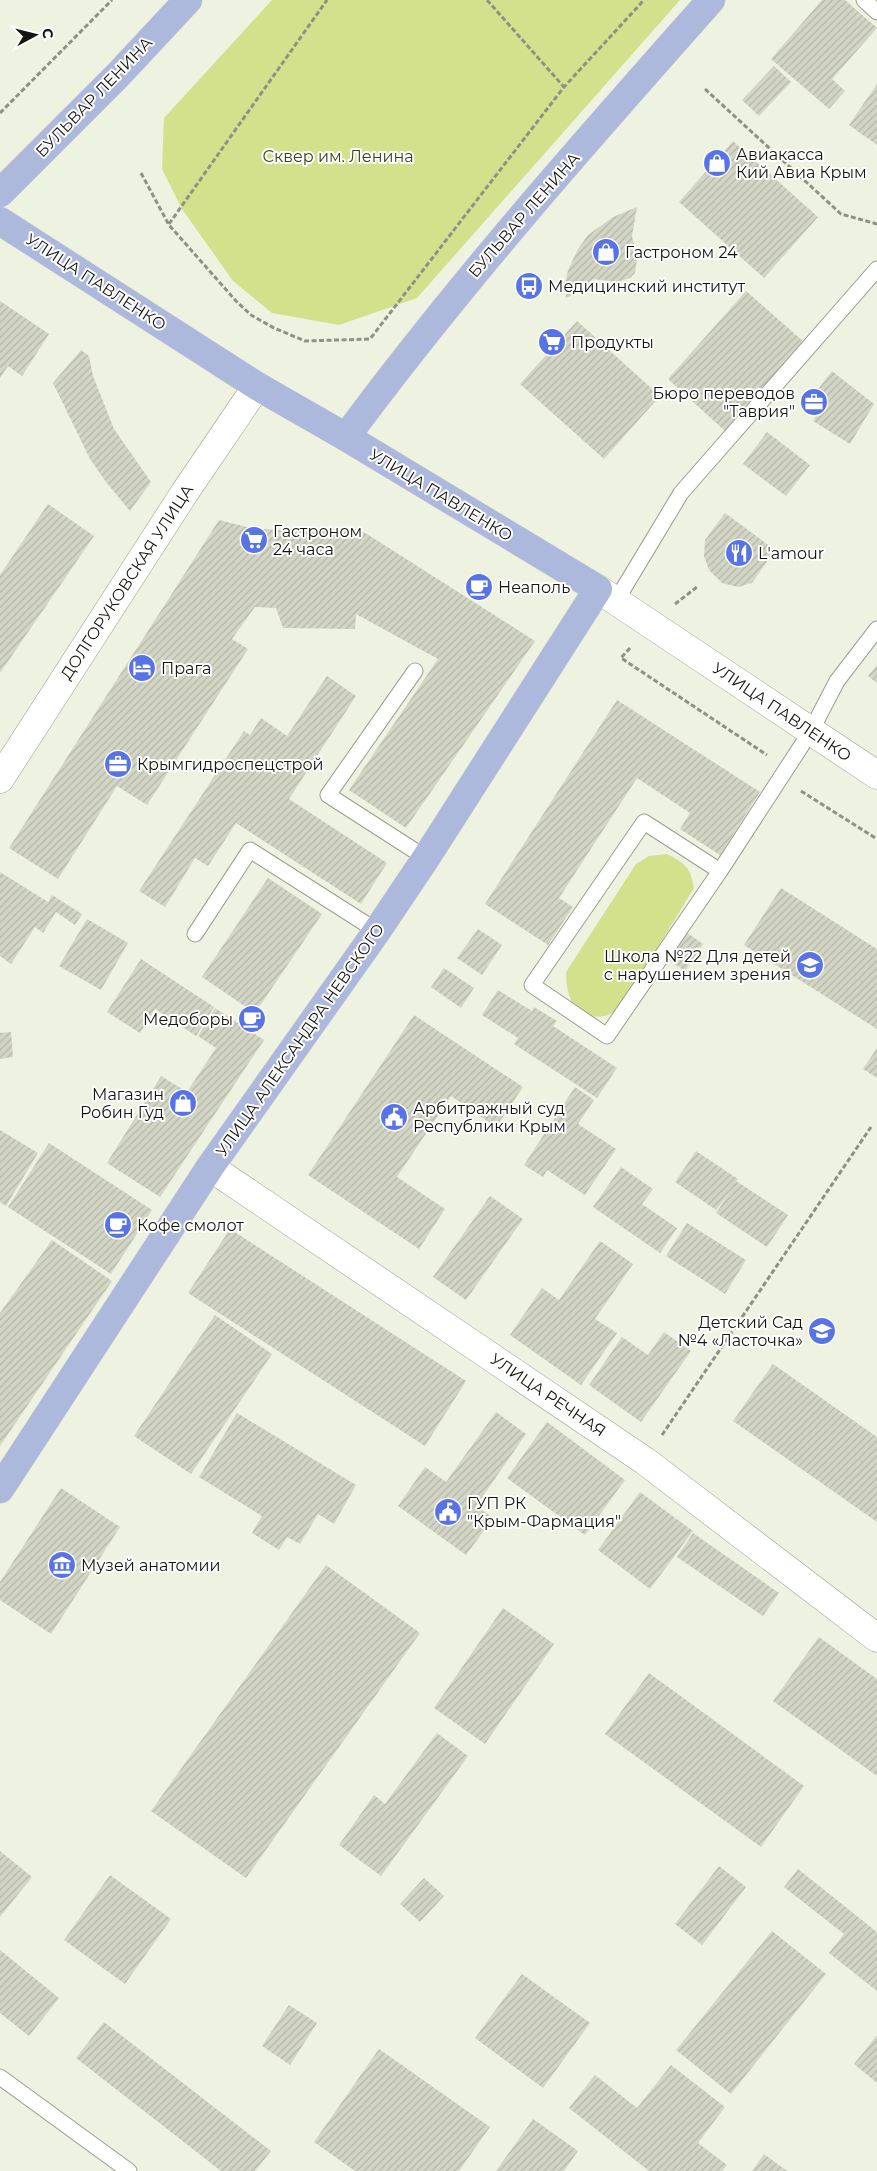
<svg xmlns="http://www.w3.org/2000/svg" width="877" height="2171" viewBox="0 0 877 2171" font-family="Montserrat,sans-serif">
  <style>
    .green { fill: #d3e18d }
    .building { fill: url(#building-hatch) }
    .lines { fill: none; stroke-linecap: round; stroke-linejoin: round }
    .lane-casing { stroke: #9b9f8f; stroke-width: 17 }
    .street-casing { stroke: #9b9f8f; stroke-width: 29 }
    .primary-casing { stroke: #d5d5d4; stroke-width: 29 }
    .path { stroke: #8f9185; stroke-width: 3; stroke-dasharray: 5 2.5; stroke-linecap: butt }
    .lane { stroke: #fff; stroke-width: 15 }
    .street { stroke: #fff; stroke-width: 28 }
    .primary { stroke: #adb8dd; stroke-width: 28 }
    .labels { text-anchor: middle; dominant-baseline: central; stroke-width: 4; stroke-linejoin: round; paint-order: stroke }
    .street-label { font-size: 16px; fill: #14150f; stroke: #fff }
    .poi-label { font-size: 16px; fill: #14150f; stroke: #fff; text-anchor: start }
    .park-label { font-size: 16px; fill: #3b4118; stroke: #fff }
  </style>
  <defs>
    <pattern id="building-hatch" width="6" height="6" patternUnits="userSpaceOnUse" patternTransform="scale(1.25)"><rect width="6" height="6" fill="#d3d6c5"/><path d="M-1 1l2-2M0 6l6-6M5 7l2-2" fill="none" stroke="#b4b7a8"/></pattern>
  </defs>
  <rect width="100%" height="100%" fill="#eef2e1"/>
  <!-- green -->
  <g class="green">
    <polygon points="272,0 680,0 417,298 339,325 272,313 233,281 182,209 162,169 164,118"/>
    <path d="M667 854C685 863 691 868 694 888L622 1006C617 1009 611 1015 605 1016 574 1021 566 996 566 972L636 864 649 856Z"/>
  </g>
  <!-- building -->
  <g class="building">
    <polygon points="822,0 845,0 877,28 832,79 845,91 829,109 771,59"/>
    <polygon points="774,66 791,82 759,116 742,100"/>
    <polygon points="877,84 877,145 849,125"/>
    <polygon points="733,141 818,217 764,278 679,202"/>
    <polygon points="637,207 632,236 637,259 635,273 630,278 617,282 593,279 579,292 566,298 565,285 568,270 578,249 588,235 613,217"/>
    <polygon points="746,291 804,342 725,431 668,379"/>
    <polygon points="0,301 49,334 22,376 8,366 0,378"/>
    <polygon points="577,321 660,396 604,459 520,384"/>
    <polygon points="81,350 89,356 93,376 114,429 151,482 130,511 106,482 90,459 53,383"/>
    <polygon points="832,371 874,404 850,444 813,421 821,408 811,398"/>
    <polygon points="767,432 810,465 786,496 743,464"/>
    <polygon points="48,504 94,536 0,673 0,575"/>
    <polygon points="725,513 775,550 752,583 738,587 722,583 709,570 704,556 705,540"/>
    <polygon points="219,520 251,528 276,530 359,529 535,641 406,828 349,790 438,659 356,614 355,629 283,628 276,608 255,607 232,639 248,649 147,805 117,786 58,879 9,848"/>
    <polygon points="877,665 877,683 868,676"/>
    <polygon points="327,676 356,696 289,799 387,863 361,904 236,823 208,866 195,858 165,907 139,891 244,731 250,735 261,718 287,736"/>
    <polygon points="617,700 760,792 720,855 680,829 690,813 637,778 559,898 573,907 548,945 485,904"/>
    <polygon points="0,872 48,902 52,895 82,914 75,925 56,912 43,933 35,927 11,964 0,956"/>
    <polygon points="268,878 322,914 255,1013 202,977"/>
    <polygon points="781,888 877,949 877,1029 744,945"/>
    <polygon points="87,919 128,943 101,990 59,966"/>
    <polygon points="478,929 502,945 482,975 457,958"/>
    <polygon points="686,932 703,944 685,971 667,959"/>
    <polygon points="141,959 214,1007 196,1036 155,1009 140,1033 107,1012"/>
    <polygon points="444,968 474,988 461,1008 431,987"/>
    <polygon points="498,990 532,1011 534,1007 557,1021 553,1026 617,1068 597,1098 514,1044 518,1038 482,1015"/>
    <polygon points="215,1008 264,1040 160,1197 107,1163 161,1076 187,1092 216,1048 198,1036"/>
    <polygon points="414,1015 523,1087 496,1127 451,1096 397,1177 445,1209 419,1249 308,1175"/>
    <polygon points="11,1032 13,1057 0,1059 0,1033"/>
    <polygon points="877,1048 877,1078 863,1069"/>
    <polygon points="575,1087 594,1100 578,1124 616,1149 585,1195 547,1170 543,1177 524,1165"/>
    <polygon points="0,1130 38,1153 6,1206 0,1202"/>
    <polygon points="49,1143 152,1210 111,1274 8,1207"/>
    <polygon points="696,1151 738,1179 736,1181 788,1215 767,1247 716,1213 731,1190 716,1210 675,1182"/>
    <polygon points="621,1167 653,1189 642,1204 677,1228 660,1253 593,1207"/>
    <polygon points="490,1196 523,1219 466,1300 433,1277"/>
    <polygon points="687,1223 746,1260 725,1294 666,1256"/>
    <polygon points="230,1229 466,1381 425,1446 188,1293"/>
    <polygon points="52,1240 112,1281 0,1446 0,1313"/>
    <polygon points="600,1241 633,1264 595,1319 617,1333 581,1385 510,1335 542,1288 559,1300"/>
    <polygon points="215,1315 272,1354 191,1474 134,1436"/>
    <polygon points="664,1332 691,1351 641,1422 589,1385 622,1337 648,1355"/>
    <polygon points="773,1364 877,1437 877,1522 733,1421"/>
    <polygon points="496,1412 526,1434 476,1506 493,1518 466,1555 398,1506 425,1467 446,1482"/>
    <polygon points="237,1413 356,1485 334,1524 318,1514 300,1544 287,1537 279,1550 252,1533 262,1516 199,1477"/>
    <polygon points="547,1422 625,1480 585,1535 507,1478"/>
    <polygon points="61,1488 120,1527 51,1634 0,1600 0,1582"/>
    <polygon points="640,1492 693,1531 650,1589 598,1550"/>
    <polygon points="693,1533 779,1593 763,1616 677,1557"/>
    <polygon points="326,1565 420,1633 246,1878 151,1811"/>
    <polygon points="503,1608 554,1644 485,1744 434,1708"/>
    <polygon points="819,1637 877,1679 877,1776 773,1701"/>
    <polygon points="649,1673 804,1786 761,1847 605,1734"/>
    <polygon points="437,1733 468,1756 381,1876 339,1845 374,1795 385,1804"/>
    <polygon points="0,1851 32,1877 0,1917"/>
    <polygon points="719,1866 746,1887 702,1945 675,1924"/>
    <polygon points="798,1869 877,1932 877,1991 829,1953 844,1934 784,1887"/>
    <polygon points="110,1875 171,1919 125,1984 64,1940"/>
    <polygon points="424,1878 444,1896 420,1922 400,1904"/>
    <polygon points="772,1931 826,1974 731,2094 676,2050"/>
    <polygon points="0,1950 59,1998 29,2036 0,2013"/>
    <polygon points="522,1974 590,2023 543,2088 475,2038"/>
    <polygon points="289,2005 317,2023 290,2065 262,2046"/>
    <polygon points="104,2022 271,2151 255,2171 221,2171 76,2058"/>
    <polygon points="877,2035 877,2083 854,2064"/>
    <polygon points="379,2049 490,2127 459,2171 355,2171 314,2142"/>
    <polygon points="671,2065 725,2107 698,2143 727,2165 722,2171 649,2171 569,2108 595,2075 637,2108"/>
    <polygon points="533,2119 578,2151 564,2171 496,2171"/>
    <polygon points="764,2154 787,2171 752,2171"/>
  </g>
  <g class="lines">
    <!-- lane casing -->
    <g class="lane-casing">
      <g id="lane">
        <polyline points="864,0 877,12"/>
        <polyline points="616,601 681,493 877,269"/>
        <polyline points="415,671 328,795 426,858"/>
        <polyline points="720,871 644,822 532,985 607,1036 720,871 811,731 837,681 877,629"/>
        <polyline points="195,934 250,850 377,931"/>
        <polyline points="0,2077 129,2171"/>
      </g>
    </g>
    <!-- street casing -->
    <g class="street-casing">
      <g id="street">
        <polyline points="598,589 877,775"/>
        <polyline points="0,779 185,492 257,386"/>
        <polyline points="210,1167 645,1461 877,1638"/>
      </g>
    </g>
    <!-- primary casing -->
    <g class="primary-casing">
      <g id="primary">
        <polyline points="0,193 118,75 188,0"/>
        <polyline points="0,221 257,386 346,437 598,589 426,858 377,931 210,1167 0,1489"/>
        <path d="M346 437C459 284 585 142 711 0"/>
      </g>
    </g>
    <!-- path -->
    <g class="path">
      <polyline points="487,0 564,87"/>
      <polyline points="705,89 841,214 877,224"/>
      <polyline points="0,113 112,0"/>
      <polyline points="141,173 169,225 236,301 251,315 274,328 305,341 370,339 564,87 644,0"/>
      <polyline points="169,224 327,0"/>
      <polyline points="675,604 697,587"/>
      <polyline points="630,648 621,658 767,755"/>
      <polyline points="801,791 877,839"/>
      <polyline points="662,1435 871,1127"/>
    </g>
    <!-- lane -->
    <use href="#lane" class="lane"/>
    <!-- street -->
    <use href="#street" class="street"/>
    <!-- primary -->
    <use href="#primary" class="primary"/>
  </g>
  <!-- icons -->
  <defs>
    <g id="shop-disc" transform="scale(1.4375)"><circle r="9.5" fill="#5872e8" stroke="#fff"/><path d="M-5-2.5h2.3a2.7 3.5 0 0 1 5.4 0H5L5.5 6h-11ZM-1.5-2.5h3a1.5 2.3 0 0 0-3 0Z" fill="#fff"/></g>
    <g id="bus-disc" transform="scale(1.4375)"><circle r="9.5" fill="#5872e8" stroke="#fff"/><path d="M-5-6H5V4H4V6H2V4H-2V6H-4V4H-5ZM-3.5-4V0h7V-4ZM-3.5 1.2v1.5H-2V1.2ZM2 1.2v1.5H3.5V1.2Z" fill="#fff"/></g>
    <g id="supermarket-disc" transform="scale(1.4375)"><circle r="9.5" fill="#5872e8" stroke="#fff"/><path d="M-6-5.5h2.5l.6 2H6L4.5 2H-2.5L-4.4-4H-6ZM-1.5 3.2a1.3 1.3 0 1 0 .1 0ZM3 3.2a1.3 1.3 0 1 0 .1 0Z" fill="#fff"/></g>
    <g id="office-disc" transform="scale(1.4375)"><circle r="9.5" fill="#5872e8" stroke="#fff"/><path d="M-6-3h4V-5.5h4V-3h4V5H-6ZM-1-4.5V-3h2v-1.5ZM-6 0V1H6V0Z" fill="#fff"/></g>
    <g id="restaurant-disc" transform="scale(1.4375)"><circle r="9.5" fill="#5872e8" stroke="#fff"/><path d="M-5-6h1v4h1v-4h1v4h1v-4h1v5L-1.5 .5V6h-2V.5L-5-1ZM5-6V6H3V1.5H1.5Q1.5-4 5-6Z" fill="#fff"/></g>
    <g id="cafe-disc" transform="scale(1.4375)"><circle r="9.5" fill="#5872e8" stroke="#fff"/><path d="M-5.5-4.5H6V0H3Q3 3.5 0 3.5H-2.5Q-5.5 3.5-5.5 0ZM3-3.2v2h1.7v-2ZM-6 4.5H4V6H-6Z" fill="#fff"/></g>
    <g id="hotel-disc" transform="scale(1.4375)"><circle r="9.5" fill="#5872e8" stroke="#fff"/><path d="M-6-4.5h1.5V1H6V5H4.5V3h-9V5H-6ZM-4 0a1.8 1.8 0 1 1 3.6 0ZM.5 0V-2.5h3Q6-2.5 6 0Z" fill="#fff"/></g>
    <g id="school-disc" transform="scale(1.4375)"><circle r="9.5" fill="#5872e8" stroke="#fff"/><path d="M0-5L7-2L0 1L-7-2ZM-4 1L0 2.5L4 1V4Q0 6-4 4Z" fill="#fff"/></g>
    <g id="civic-disc" transform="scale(1.4375)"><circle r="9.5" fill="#5872e8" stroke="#fff"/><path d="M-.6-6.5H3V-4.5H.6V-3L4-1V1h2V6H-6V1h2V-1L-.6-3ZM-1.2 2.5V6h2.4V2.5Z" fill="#fff"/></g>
    <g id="museum-disc" transform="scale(1.4375)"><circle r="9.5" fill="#5872e8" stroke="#fff"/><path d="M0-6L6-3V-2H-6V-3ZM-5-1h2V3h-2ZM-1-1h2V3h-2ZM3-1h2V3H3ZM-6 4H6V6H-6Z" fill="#fff"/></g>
  </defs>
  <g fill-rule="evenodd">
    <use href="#shop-disc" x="717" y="163"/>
    <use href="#shop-disc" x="606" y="252"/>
    <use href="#bus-disc" x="529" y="286"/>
    <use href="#supermarket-disc" x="552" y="342"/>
    <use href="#office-disc" x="814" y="402"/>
    <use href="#supermarket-disc" x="254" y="540"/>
    <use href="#restaurant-disc" x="739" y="553"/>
    <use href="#cafe-disc" x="479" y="587"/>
    <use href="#hotel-disc" x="142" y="668"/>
    <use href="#office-disc" x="118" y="764"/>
    <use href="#school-disc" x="810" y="965"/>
    <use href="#cafe-disc" x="252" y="1019"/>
    <use href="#shop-disc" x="183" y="1103"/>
    <use href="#civic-disc" x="394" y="1117"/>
    <use href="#cafe-disc" x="118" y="1225"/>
    <use href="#school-disc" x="822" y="1331"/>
    <use href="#civic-disc" x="448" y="1512"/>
    <use href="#museum-disc" x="62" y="1565"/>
  </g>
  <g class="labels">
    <!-- street labels -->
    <g class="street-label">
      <text transform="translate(94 97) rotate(-46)">БУЛЬВАР ЛЕНИНА</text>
      <text transform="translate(524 215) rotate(-49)">БУЛЬВАР ЛЕНИНА</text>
      <text transform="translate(96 282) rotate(33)">УЛИЦА ПАВЛЕНКО</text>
      <text transform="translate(441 495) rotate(31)">УЛИЦА ПАВЛЕНКО</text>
      <text transform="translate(127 582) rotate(-57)">ДОЛГОРУКОВСКАЯ УЛИЦА</text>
      <text transform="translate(782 712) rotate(34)">УЛИЦА ПАВЛЕНКО</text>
      <text transform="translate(300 1040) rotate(-55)">УЛИЦА АЛЕКСАНДРА НЕВСКОГО</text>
      <text transform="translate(548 1395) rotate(34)">УЛИЦА РЕЧНАЯ</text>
    </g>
    <!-- poi labels -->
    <g class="poi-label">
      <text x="736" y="154">Авиакасса<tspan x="736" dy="18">Кий Авиа Крым</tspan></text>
      <text x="625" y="252">Гастроном 24</text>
      <text x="548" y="286">Медицинский институт</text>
      <text x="571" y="342">Продукты</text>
      <text x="795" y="393" text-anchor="end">Бюро переводов<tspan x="795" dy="18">"Таврия"</tspan></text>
      <text x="273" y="531">Гастроном<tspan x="273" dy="18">24 часа</tspan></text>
      <text x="758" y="553">L'amour</text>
      <text x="498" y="587">Неаполь</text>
      <text x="161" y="668">Прага</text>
      <text x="137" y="764">Крымгидроспецстрой</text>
      <text x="791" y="956" text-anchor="end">Школа №22 Для детей<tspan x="791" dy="18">с нарушением зрения</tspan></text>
      <text x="233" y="1019" text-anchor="end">Медоборы</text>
      <text x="164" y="1094" text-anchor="end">Магазин<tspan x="164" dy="18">Робин Гуд</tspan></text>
      <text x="413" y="1108">Арбитражный суд<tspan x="413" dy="18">Республики Крым</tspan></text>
      <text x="137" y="1225">Кофе смолот</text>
      <text x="803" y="1322" text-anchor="end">Детский Сад<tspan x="803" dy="18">№4 «Ласточка»</tspan></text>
      <text x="467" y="1503">ГУП РК<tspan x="467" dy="18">"Крым-Фармация"</tspan></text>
      <text x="81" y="1565">Музей анатомии</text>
    </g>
    <!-- park labels -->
    <g class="park-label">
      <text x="338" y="156">Сквер им. Ленина</text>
    </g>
  </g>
  <!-- north arrow -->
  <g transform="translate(35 35) rotate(83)" stroke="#ffffff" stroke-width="4" paint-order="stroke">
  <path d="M0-4L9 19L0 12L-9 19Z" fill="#14150f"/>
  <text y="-8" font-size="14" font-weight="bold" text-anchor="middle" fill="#14150f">С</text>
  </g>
</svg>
